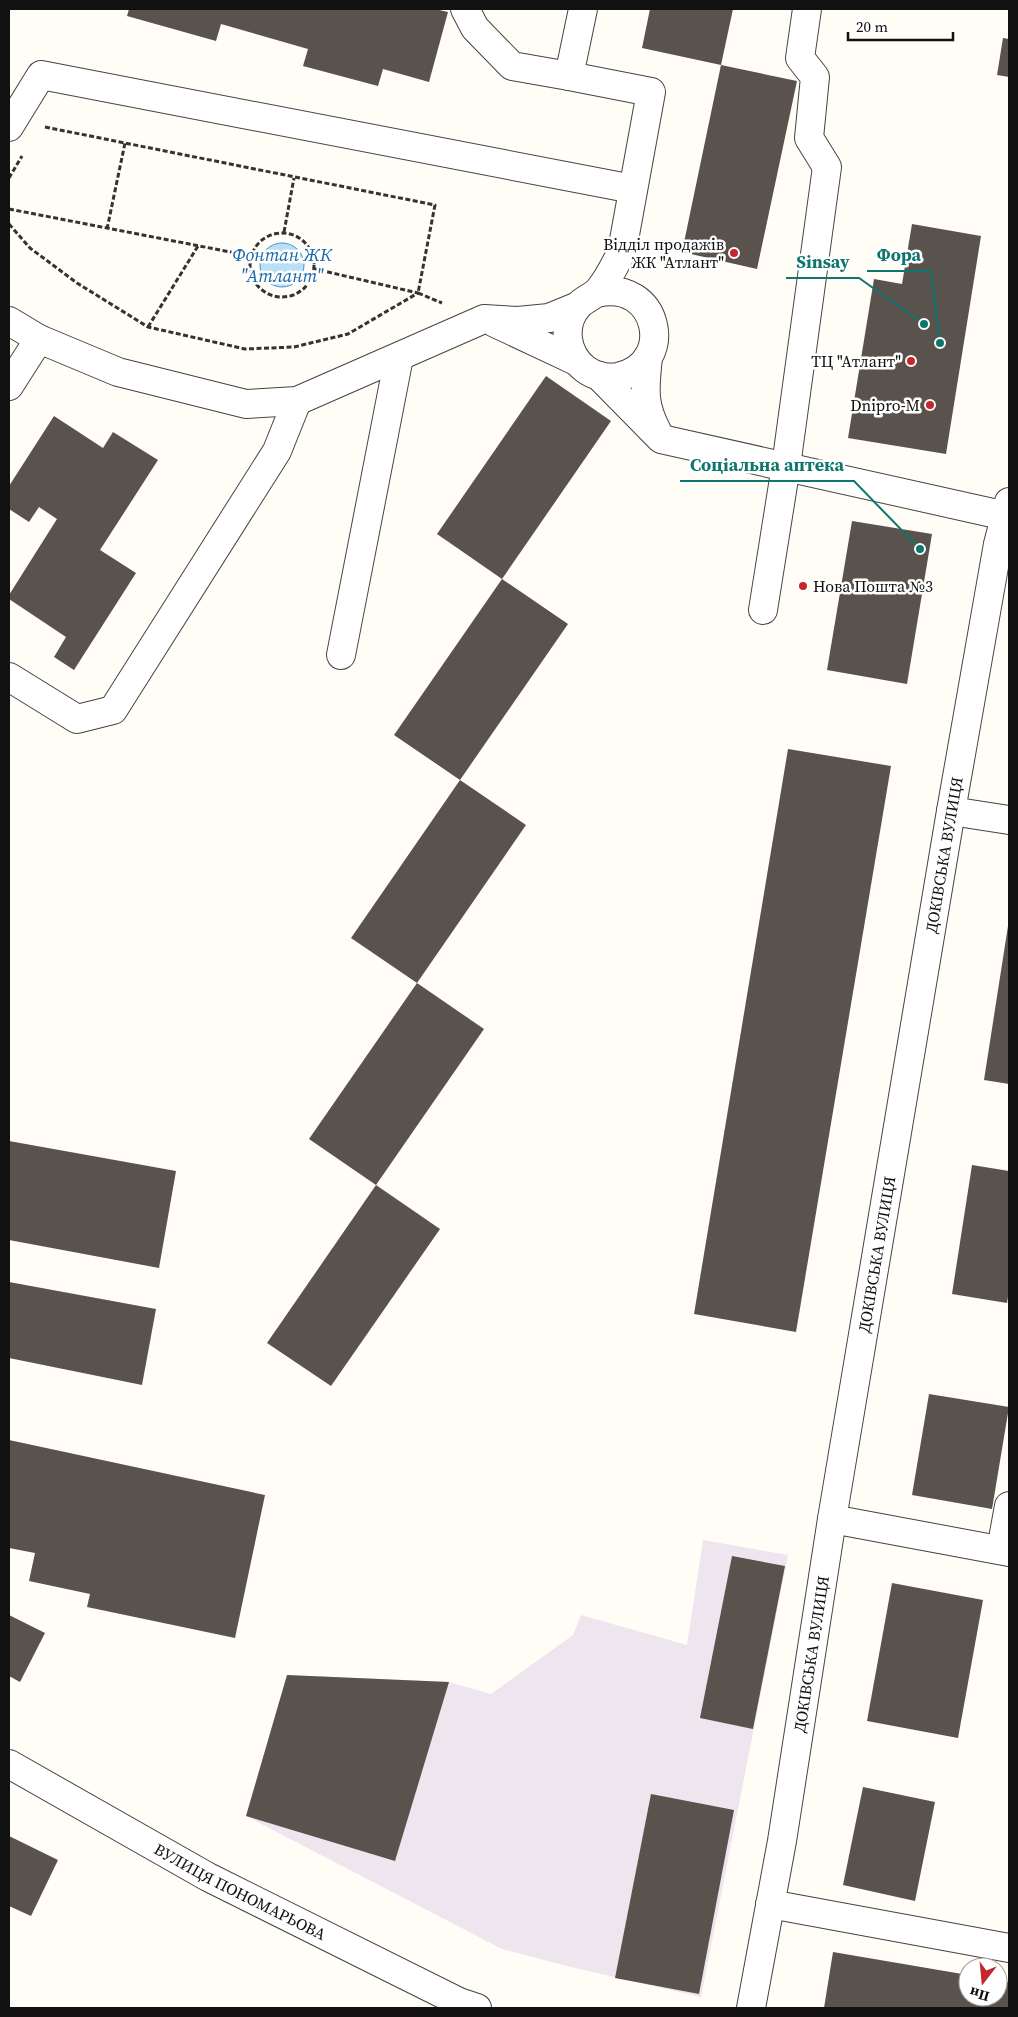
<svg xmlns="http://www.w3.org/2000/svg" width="1018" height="2017" viewBox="0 0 1018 2017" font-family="'Source Serif 4',serif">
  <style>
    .industrial { fill: #eee6ef }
    .water { fill: #b9e0f7; stroke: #3f96cf }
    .building { fill: #5a524d }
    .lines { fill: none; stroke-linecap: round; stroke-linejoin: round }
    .minor-casing { stroke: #444; stroke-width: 30 }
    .path { stroke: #333; stroke-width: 3; stroke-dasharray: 5 2.5; stroke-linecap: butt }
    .minor { stroke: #fff; stroke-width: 28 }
    .poi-dot { fill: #c4262e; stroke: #fff; stroke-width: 2 }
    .labels { text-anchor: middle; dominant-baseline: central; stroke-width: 5; stroke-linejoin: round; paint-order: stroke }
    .poi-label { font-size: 16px; fill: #111; stroke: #fff; text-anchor: end }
    .street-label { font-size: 16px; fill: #111; stroke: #fff }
    .water-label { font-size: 18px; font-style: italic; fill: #1768a6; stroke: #fff }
    .leader { fill: none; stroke: #0f766e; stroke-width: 2 }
    .callout-dot { fill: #0f766e; stroke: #fff; stroke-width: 2 }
    .callout-label { font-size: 18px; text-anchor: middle; font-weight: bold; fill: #0f766e; stroke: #fff; stroke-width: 5; stroke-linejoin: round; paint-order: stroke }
  </style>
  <rect width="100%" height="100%" fill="#fffdf5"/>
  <!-- industrial -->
  <polygon class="industrial" points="703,1540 788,1555 701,1997 571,1967 502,1949 246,1816 287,1675 449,1682 491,1694 573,1635 581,1615 687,1645"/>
  <!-- water -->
  <circle class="water" cx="282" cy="265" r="22"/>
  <!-- building -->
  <g class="building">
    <polygon points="129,9 435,9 448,12 429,82 383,69 378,86 303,66 308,49 221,24 216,41 127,16"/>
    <polygon points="650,9 733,9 721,65 797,81 757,269 682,252 721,65 642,48"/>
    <polygon points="1003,38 1009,39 1009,77 997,75"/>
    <polygon points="912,224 981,236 946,454 848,438 874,279 902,284"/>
    <polygon points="546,376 611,421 502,579 437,534"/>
    <polygon points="54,416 103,448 113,432 158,460 100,550 136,573 74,670 54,657 66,637 9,599 9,595 57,519 39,507 29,522 9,509 9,486"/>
    <polygon points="852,521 932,534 907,684 827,670"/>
    <polygon points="502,579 568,624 460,780 526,825 417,983 351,938 460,780 394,735"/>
    <polygon points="788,749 891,766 796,1332 694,1314"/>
    <polygon points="1008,926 1009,926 1009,1084 984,1080"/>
    <polygon points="417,983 484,1029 376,1185 309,1139"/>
    <polygon points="9,1141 176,1171 159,1268 9,1240"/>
    <polygon points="972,1165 1009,1171 1009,1291 1007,1303 952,1294"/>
    <polygon points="376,1185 440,1229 331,1386 267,1343"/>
    <polygon points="9,1282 156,1309 142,1385 9,1358"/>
    <polygon points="929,1394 1009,1407 992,1509 912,1495"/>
    <polygon points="9,1440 265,1495 235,1638 87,1607 90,1594 29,1581 35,1553 9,1548"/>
    <polygon points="732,1556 785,1566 753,1729 700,1718"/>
    <polygon points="892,1583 983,1600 958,1738 867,1721"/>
    <polygon points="9,1615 45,1633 20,1682 9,1676"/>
    <polygon points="287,1675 449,1682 395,1861 246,1816"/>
    <polygon points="863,1787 935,1802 915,1901 843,1885"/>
    <polygon points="651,1794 734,1810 699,1994 615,1978"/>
    <polygon points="9,1836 58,1860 31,1916 9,1906"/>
    <polygon points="833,1952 968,1975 968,1997 998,1997 998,1980 1009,1982 1009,2008 824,2008"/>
  </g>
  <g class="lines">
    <!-- minor casing -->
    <g class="minor-casing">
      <g id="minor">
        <polyline points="465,9 475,28 512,66 569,76"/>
        <path d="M583 9 569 76 651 92 622 251C615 265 609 278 599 290 593 297 584 299 578 306 561 325 566 354 585 369 594 376 607 379 618 377 678 364 658 278 597 293"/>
        <polyline points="9,127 41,75 633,189"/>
        <polyline points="9,321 39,339 118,372 246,404 297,401 484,319 518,321 549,318 576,307"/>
        <polyline points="495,323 576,361"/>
        <path d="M648 357C645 387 642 403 657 431"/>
        <polyline points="599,376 661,439 1006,516"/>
        <polyline points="9,386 39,339"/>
        <polyline points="763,610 786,466 827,167 809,138 815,77 800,58 807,9"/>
        <polyline points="341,655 399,357"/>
        <polyline points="9,677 77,719 113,710 277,451 297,401"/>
        <polyline points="951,811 1009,820"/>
        <polyline points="832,1519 1009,1552"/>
        <polyline points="1001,1550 1009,1506"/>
        <path id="s1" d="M9 1764 208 1877 459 2002 477 2008"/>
        <polyline points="770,1904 1009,1948"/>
        <path id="s2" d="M751 2008 782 1841 832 1519 951 811 998 544 1009 502"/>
      </g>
    </g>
    <!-- path -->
    <g class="path">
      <polyline points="45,127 435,205 418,293 442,303"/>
      <polyline points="9,178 22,156"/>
      <polyline points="9,209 251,256"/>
      <polyline points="9,224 30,248 77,283 148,327 245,349 294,347 348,334 418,293 315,269"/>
      <polyline points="107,229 125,143"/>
      <polyline points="284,232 294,178"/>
      <circle cx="282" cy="265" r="32"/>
      <polyline points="148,327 198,246"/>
    </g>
    <!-- minor -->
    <use href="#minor" class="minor"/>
  </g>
  <!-- markers -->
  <g class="poi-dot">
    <circle cx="734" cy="253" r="5"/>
    <circle cx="911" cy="361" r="5"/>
    <circle cx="930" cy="405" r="5"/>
    <circle cx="803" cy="586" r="5"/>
  </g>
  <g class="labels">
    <!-- poi labels -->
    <g class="poi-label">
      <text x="724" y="244">Відділ продажів<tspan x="724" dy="18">ЖК "Атлант"</tspan></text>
      <text x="901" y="361">ТЦ "Атлант"</text>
      <text x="920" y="405">Dnipro-M</text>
      <text x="813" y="586" text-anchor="start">Нова Пошта №3</text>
    </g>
    <!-- street labels -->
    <g class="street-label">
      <text stroke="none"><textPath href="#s2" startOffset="1169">ДОКІВСЬКА ВУЛИЦЯ</textPath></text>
      <text stroke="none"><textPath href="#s2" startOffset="764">ДОКІВСЬКА ВУЛИЦЯ</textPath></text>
      <text stroke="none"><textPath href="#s2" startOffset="359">ДОКІВСЬКА ВУЛИЦЯ</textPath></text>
      <text stroke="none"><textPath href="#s1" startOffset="264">ВУЛИЦЯ ПОНОМАРЬОВА</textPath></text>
    </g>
    <!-- water labels -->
    <g class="water-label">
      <text x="282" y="254">Фонтан ЖК<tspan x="282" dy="21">"Атлант"</tspan></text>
    </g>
  </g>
  <!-- callouts -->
  <path class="leader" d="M940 343L931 271H867M924 324L859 278H786M920 549L854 481H680"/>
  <g class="callout-dot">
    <circle cx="940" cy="343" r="5"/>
    <circle cx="924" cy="324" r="5"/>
    <circle cx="920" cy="549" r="5"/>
  </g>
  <g class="callout-label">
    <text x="899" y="261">Фора</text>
    <text x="823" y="268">Sinsay</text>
    <text x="767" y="471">Соціальна аптека</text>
  </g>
  <!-- border -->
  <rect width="1018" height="2017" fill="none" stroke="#111111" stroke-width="20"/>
  <!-- north arrow -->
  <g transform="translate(983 1982) rotate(196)"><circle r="24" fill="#ffffff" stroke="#a0a0a0"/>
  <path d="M0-4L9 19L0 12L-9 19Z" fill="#c4262e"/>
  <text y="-8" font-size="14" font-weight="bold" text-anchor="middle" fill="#111111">Пн</text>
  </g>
  <!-- scale -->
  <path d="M848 32v8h105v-8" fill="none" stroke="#111111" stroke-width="2.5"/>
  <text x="856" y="32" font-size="15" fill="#111111" stroke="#ffffff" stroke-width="4" paint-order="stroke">20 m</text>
</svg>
